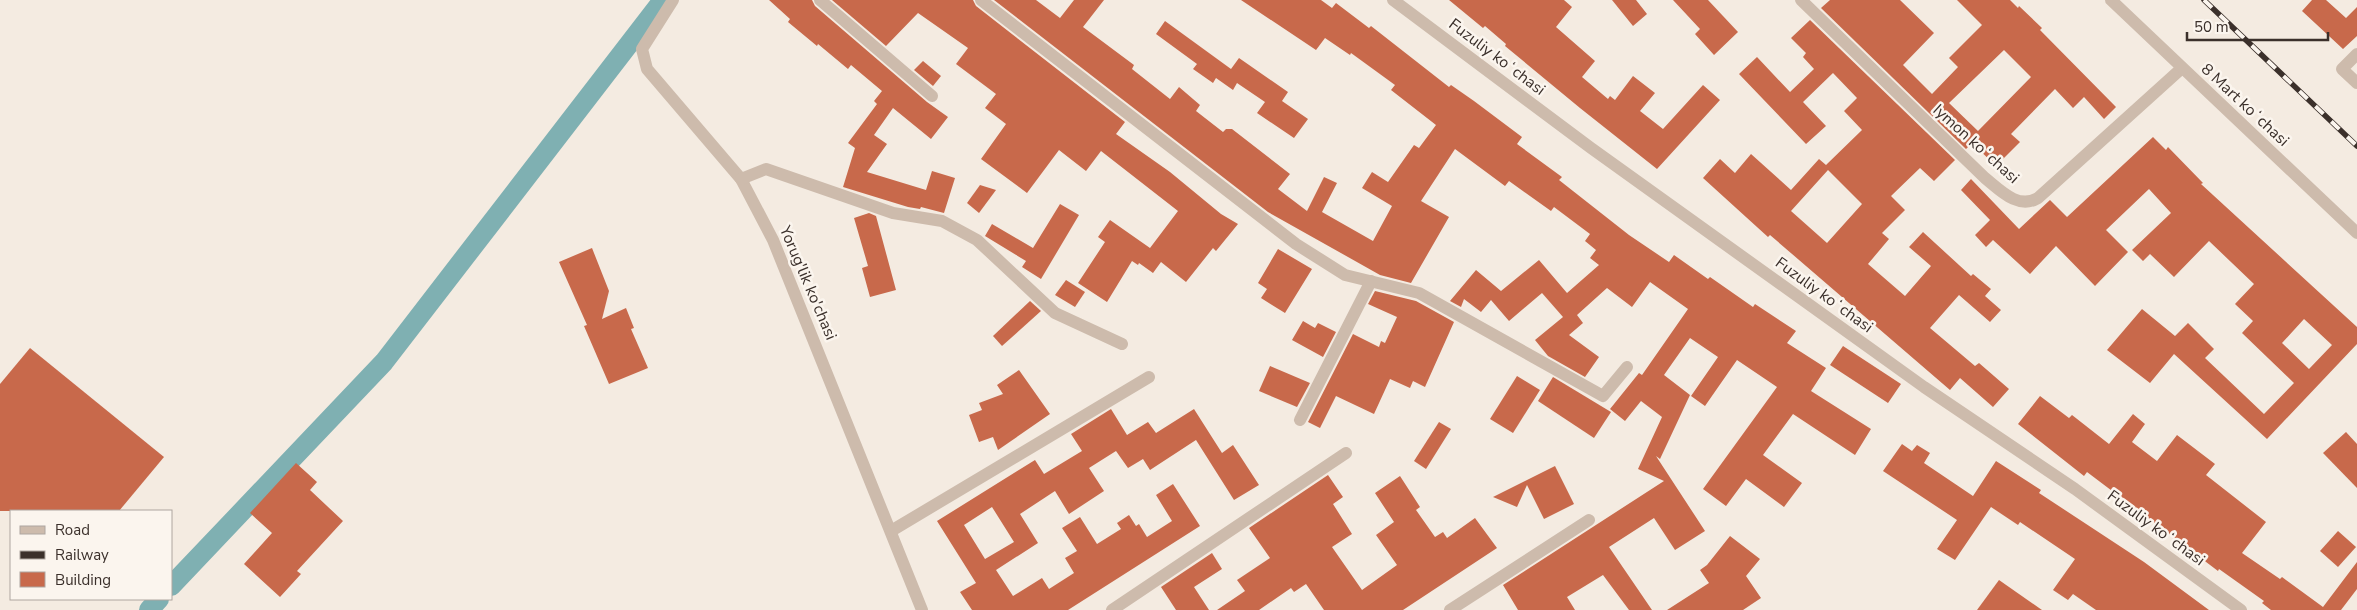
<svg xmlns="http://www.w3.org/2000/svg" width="2357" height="610" viewBox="0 0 2357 610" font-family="'Nunito Sans',sans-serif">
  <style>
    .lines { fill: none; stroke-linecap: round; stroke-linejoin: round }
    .canal { stroke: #7fb0b2; stroke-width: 20 }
    .building { fill: #c8694b; fill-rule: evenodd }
    .minor { stroke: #cdbbac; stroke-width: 12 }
    .rail-casing { stroke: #3b302b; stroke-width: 5.5 }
    .rail { stroke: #fbf5ee; stroke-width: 4; stroke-dasharray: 11; stroke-linecap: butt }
    .labels { text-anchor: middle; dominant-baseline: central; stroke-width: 5; stroke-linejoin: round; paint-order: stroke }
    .street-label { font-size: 16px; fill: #3b302b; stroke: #fbf5ee }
  </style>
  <rect width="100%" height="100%" fill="#f4ebe1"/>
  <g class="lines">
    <!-- canal -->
    <g class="canal">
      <polyline points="171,586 384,362 663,0"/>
      <polyline points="149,610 159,599"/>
    </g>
  </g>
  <!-- building -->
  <g class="building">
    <polygon points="769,0 812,0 815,6 927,102 948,117 931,139 893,108 874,135 887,144 867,172 926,190 932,171 955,178 944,213 921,207 920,209 908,207 843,187 855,148 848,143 877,104 874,101 882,91 851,65 848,69 818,44 817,46 788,22 790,19"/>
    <polygon points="832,0 973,0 976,6 1125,122 1116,134 1170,172 1221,214 1238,224 1216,251 1213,248 1186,282 1161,262 1153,273 1139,263 1138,265 1132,261 1107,302 1078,283 1105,242 1098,237 1110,220 1150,248 1178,211 1101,151 1086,171 1059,150 1027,193 981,159 1006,124 985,108 996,94 956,64 968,48 918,13 886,46"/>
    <polygon points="994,0 1036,0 1060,18 1074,0 1104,0 1083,27 1134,65 1132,69 1170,99 1179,87 1200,105 1196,111 1223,132 1226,129 1232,129 1290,174 1278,189 1307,211 1324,177 1337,183 1322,212 1373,241 1392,206 1362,188 1372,172 1388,182 1414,145 1419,148 1436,125 1391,90 1395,85 1351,53 1350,55 1325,38 1316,50 1241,0 1321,0 1332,8 1336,3 1369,28 1371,26 1449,87 1451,85 1474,101 1522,137 1517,144 1562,177 1559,180 1629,235 1669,262 1674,255 1708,279 1710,277 1753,307 1755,304 1796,331 1787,343 1826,368 1811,391 1871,429 1855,455 1793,414 1763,455 1802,483 1784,507 1746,479 1726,506 1703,489 1777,387 1737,360 1705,406 1691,396 1718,357 1690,338 1664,375 1690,395 1660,459 1656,456 1705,531 1675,550 1654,518 1609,547 1652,610 1629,610 1603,575 1567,597 1575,610 1518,610 1503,585 1664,481 1638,469 1662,417 1641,401 1625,421 1610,409 1639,373 1642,375 1688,309 1650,282 1632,307 1607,288 1577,315 1583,323 1569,335 1599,357 1585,377 1548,356 1535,340 1563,317 1542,293 1509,321 1491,300 1481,312 1464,299 1461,307 1450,301 1476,270 1501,291 1539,260 1567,293 1599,265 1590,258 1596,250 1585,241 1590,234 1554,207 1551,211 1509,181 1505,186 1455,149 1421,201 1449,217 1411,283 1380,275 1268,212"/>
    <polygon points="1449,0 1564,0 1572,7 1556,27 1595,61 1582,77 1608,99 1610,96 1615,100 1633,76 1655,93 1640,111 1663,129 1703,85 1720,100 1657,169 1580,108 1505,46 1506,44 1485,26 1483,28"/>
    <polygon points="1612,0 1636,0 1647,14 1633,26"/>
    <polygon points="1673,0 1708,0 1738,32 1714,55 1695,34 1700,29"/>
    <path d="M1830 0H1900L1934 33 1903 65 1932 94 1958 67 1949 58 1982 25 1957 0H2010L2018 8 2019 6 2042 28 2040 30 2116 107 2104 119 2084 97 2073 108 2055 89 2011 134 2020 142 1996 166 1972 143 1966 149 1821 8ZM2004 50 2031 77 1978 131 1949 103Z"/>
    <polygon points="2312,0 2326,0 2346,18 2357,7 2357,36 2343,49 2302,11"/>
    <path d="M1810 20 1955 160 1934 181 1920 168 1891 196 1905 210 1882 233 1889 239 1868 264 1905 296 1931 266 1909 247 1923 232 1971 276 1973 274 1991 289 1985 296 2001 310 1990 322 1959 295 1930 328 1975 366 1979 363 2009 389 1993 407 1960 378 1950 390 1770 235 1768 237 1703 178 1720 159 1735 173 1751 154 1791 190 1819 159 1826 165 1862 130 1844 111 1857 98 1833 73 1803 102 1826 126 1806 144 1739 74 1757 57 1790 92 1814 69 1803 57 1806 53 1791 38ZM1828 170 1862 204 1827 243 1791 211Z"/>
    <polygon points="1165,21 1231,69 1239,58 1288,92 1282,101 1308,119 1294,138 1257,113 1265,102 1237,83 1233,90 1216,78 1213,83 1193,69 1197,64 1156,34"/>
    <polygon points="923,61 941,76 933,86 914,70"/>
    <path d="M2153 137 2166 150 2168 147 2203 183 2201 184 2357 327V344L2267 439 2174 354 2150 383 2107 350 2142 309 2175 336 2188 323 2214 349 2205 358 2264 414 2294 383 2242 333 2253 321 2235 304 2254 284 2209 241 2174 277 2150 254 2143 261 2132 250 2171 213 2149 189 2106 230 2128 252 2095 286 2056 246 2030 274 1993 240 1986 247 1975 235 1990 220 1961 190 1971 179 2019 229 2050 200 2067 217ZM2304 319 2332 345 2309 369 2282 343Z"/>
    <polygon points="980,185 996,190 979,213 967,203"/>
    <polygon points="1060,204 1079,215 1041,279 1022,267 1026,261 985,236 992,224 1033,248"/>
    <polygon points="869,213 876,216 896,290 870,297 862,268 868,266 854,218"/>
    <polygon points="592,248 609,291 602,319 626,308 634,328 631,329 648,368 609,384 584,326 587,325 559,262"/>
    <polygon points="1278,249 1312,269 1285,313 1261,298 1267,289 1258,283"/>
    <polygon points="1066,280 1085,292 1075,307 1055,295"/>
    <polygon points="1375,291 1416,301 1454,322 1425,387 1413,381 1410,388 1390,379 1374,414 1336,396 1320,428 1308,422 1353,334 1379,347 1381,341 1385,343 1397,317 1368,304"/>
    <polygon points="1030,301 1041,311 1002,346 993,336"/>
    <polygon points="1303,321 1315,328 1318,323 1336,332 1323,357 1292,340"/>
    <polygon points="1843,346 1901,384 1888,403 1830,365"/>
    <polygon points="30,348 164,457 119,511 0,511 0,384"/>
    <polygon points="1270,366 1310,383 1297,407 1259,391"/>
    <polygon points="1019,370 1050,414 998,450 993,437 979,442 969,415 982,410 979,403 1003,394 997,385"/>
    <polygon points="1517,376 1540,390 1513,433 1490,419"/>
    <polygon points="1553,377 1611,412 1594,438 1538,401"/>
    <polygon points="2040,396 2069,418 2072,415 2109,444 2133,414 2145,424 2132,442 2157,461 2177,435 2215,464 2206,475 2266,522 2242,553 2280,579 2282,577 2323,607 2357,562 2357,589 2341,610 2271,610 2262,603 2264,601 2219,569 2218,571 2087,472 2084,476 2018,424"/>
    <path d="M1111 409 1127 435 1148 422 1156 433 1194 409 1222 453 1233 445 1259 485 1234 500 1196 440 1150 470 1143 459 1128 468 1116 451 1089 468 1104 491 1069 514 1055 491 1020 514 1038 543 996 570 1013 596 1042 578 1049 589 1074 573 1065 558 1077 551 1062 528 1080 517 1097 544 1121 529 1117 523 1129 515 1136 526 1139 524 1147 537 1172 521 1156 495 1173 484 1200 526 1068 610H972L960 592 976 583 937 521 1035 460 1044 474 1082 451 1071 434ZM992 507 1014 542 985 559 964 525Z"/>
    <polygon points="1439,422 1451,429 1426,469 1414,461"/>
    <polygon points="2346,432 2357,444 2357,488 2323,453"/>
    <polygon points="1902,444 1912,451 1917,445 1930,453 1924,463 1973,496 1996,461 2041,490 2039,493 2144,562 2209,610 2096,610 2073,594 2068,600 2053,590 2075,559 2020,522 2018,525 1991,507 1955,560 1937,549 1957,520 1883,471"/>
    <polygon points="296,463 317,482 310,490 343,521 297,571 301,574 280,597 244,564 272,533 250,513"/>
    <polygon points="1555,466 1574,504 1544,519 1527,485 1517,507 1493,497"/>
    <polygon points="1328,475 1343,497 1333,504 1352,534 1332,547 1362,590 1397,565 1376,535 1394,522 1375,493 1400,476 1420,507 1416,510 1435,537 1443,532 1447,538 1475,518 1497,548 1403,610 1324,610 1306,584 1294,592 1291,588 1259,610 1217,610 1245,591 1237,580 1270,558 1249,528"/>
    <polygon points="2338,531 2356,547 2338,567 2320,551"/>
    <polygon points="1730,536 1760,559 1746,576 1761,598 1743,610 1667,610 1709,583 1700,570 1707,565"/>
    <polygon points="1212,553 1222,569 1194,587 1209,610 1176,610 1161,587"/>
    <polygon points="1999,580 2042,610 1977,610"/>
  </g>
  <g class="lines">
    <!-- minor -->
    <g class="minor">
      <polyline points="673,0 642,49 647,69 741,179 773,240 922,610"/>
      <polyline points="820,0 932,96"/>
      <polyline points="981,0 1296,244 1345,275 1419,293 1603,396 1627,367"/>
      <polyline points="1393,0 1591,148 1924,387 2075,489 2241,610"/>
      <path d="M1801 0 1985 178C2000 190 2018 210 2038 198L2182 68"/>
      <polyline points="2111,0 2357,233"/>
      <polyline points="2357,54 2342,69 2357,83"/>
      <polyline points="741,179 766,169 893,213 942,221 977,240 1055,313 1122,344"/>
      <polyline points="1300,420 1371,281"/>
      <polyline points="891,531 1149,377"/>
      <polyline points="1112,610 1346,453"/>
      <polyline points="1450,610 1589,520"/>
    </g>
    <!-- rail casing -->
    <g class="rail-casing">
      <polyline id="rail" points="2204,0 2357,146"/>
    </g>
    <!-- rail -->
    <use href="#rail" class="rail"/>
  </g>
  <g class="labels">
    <!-- street labels -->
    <g class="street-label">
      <text transform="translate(1497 57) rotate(37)">Fuzuliy koʻchasi</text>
      <text transform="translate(2245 105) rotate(43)">8 Mart koʻchasi</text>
      <text transform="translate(1976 144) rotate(42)">Iymon koʻchasi</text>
      <text transform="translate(808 283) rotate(67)">Yorug'lik ko'chasi</text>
      <text transform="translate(1824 295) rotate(36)">Fuzuliy koʻchasi</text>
      <text transform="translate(2156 528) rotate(36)">Fuzuliy koʻchasi</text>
    </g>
  </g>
  <!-- legend -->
  <rect x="10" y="510" width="162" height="90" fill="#fbf5ee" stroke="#aea6a0"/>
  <rect x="20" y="526" width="25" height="8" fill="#cdbbac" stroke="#aea6a0"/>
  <text x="55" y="535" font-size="15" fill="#3b302b">Road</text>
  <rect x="20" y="551" width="25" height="8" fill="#3b302b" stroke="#aea6a0"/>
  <text x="55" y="560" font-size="15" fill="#3b302b">Railway</text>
  <rect x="20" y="572" width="25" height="15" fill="#c8694b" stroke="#aea6a0"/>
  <text x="55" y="585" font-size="15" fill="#3b302b">Building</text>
  <!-- scale -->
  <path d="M2187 32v8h141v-8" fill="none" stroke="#3b302b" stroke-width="2.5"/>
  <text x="2194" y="32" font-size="15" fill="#3b302b" stroke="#fbf5ee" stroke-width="4" paint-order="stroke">50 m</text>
</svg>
